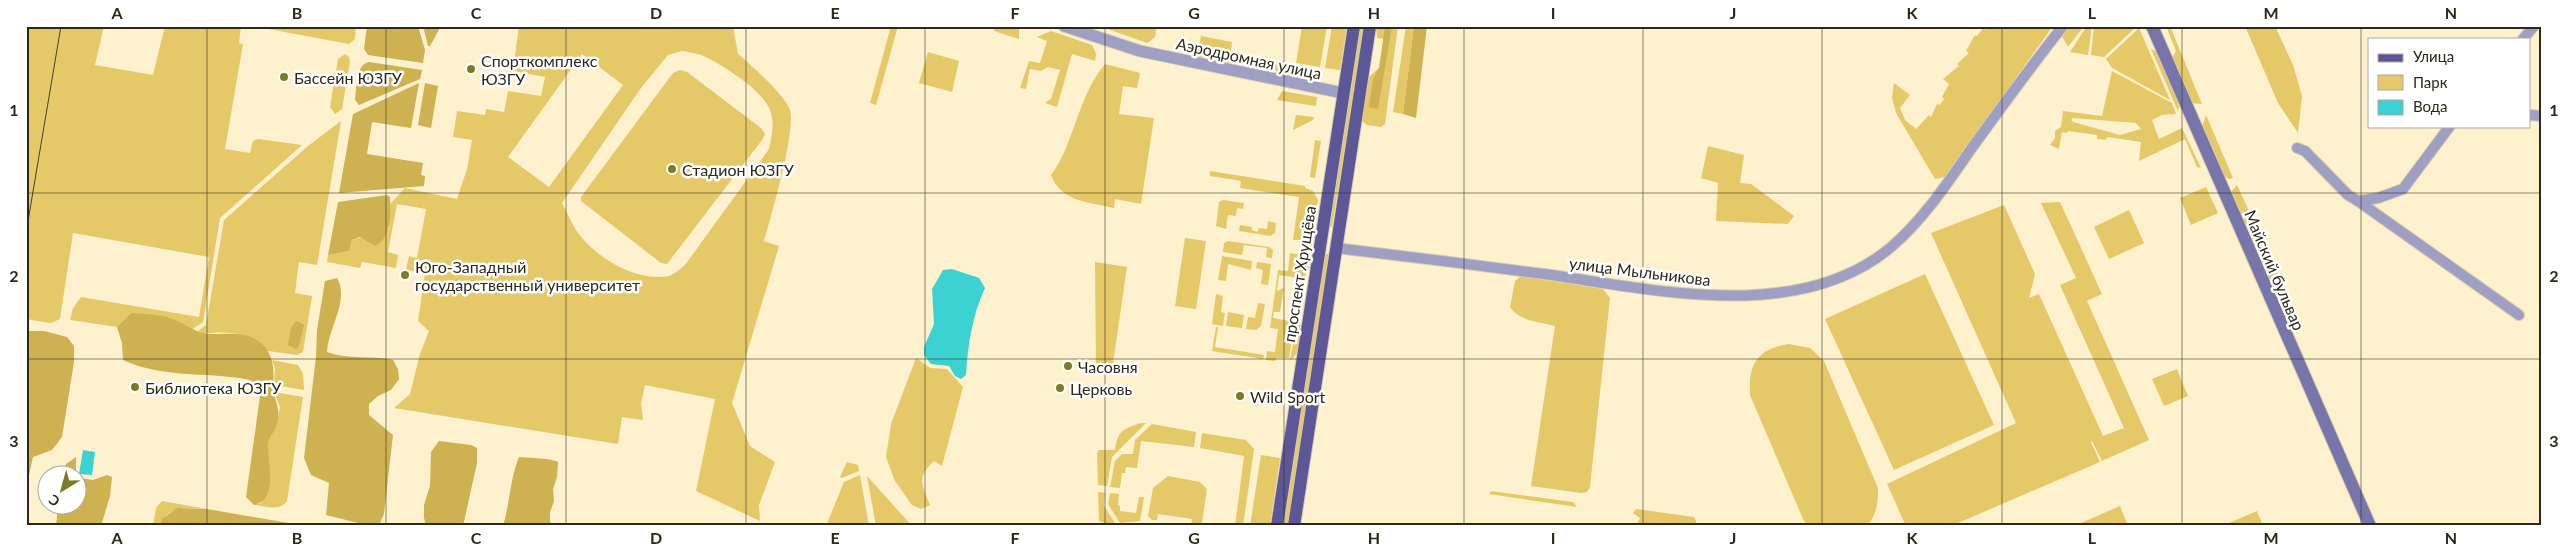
<svg xmlns="http://www.w3.org/2000/svg" width="2568" height="552" viewBox="0 0 2568 552" font-family="Lato,sans-serif">
  <style>
    .green { fill: #e5c868; fill-rule: evenodd }
    .forest { fill: #ceb150 }
    .water { fill: #3cd2d2 }
    .lines { fill: none; stroke-linecap: round; stroke-linejoin: round }
    .minor-casing { stroke: #d7cead; stroke-width: 12 }
    .tertiary-casing { stroke: #d7cead; stroke-width: 13 }
    .secondary-casing { stroke: #d7cead; stroke-width: 14 }
    .primary-casing { stroke: #d7cead; stroke-width: 14 }
    .minor { stroke: #9f9ec3; stroke-width: 10 }
    .tertiary { stroke: #9f9ec3; stroke-width: 11 }
    .secondary { stroke: #7875ab; stroke-width: 12 }
    .primary { stroke: #5d5798; stroke-width: 12 }
    .tram { stroke: #464130; stroke-width: 1 }
    .grid { fill: none; stroke: #2c281a; stroke-width: 1; stroke-opacity: 0.55 }
    .poi-dot { fill: #7b7d26; stroke: #fff; stroke-width: 2 }
    .labels { text-anchor: middle; dominant-baseline: central; stroke-width: 5; stroke-linejoin: round; paint-order: stroke }
    .street-label { font-size: 16px; fill: #2c281a; stroke: #fff }
    .poi-label { font-size: 16px; fill: #2c281a; stroke: #fff; text-anchor: start }
    .neatline { fill: none; stroke: #2c281a; stroke-width: 2 }
    .grid-label { font-size: 16px; text-anchor: middle; font-weight: bold; fill: #2c281a }
  </style>
  <rect width="100%" height="100%" fill="#fdf2cd"/>
  <!-- green -->
  <g class="green">
    <polygon points="26,26 104,26 95,65 153,75 165,26 241,26 239,43 243,44 225,149 250,153 253,141 258,139 302,145 220,218 203,322 193,329 171,318 131,313 117,327 70,320 73,308 81,297 199,317 209,257 73,233 60,319 51,323 26,319"/>
    <polygon points="252,26 356,26 355,39 349,44"/>
    <path d="M519 26H733L738 54C751 65 784 94 790 110 796 131 771 216 764 241L779 246 732 403 750 446 775 462 759 505 760 521 696 491 715 399 645 385 641 403 643 420 622 417 618 444 394 408 410 394 420 354 429 331 418 321 425 273 406 270 409 256 417 258 426 209 397 204 388 252 398 255 396 268 362 262 360 268 327 262 328 255 349 251 352 240 389 230 390 204 405 188 457 199 467 169 472 140 453 137 457 111 485 115 486 109 504 112 508 91 541 96 545 77 513 71ZM682 51C688 52 695 53 701 55 720 63 763 90 770 110 775 124 772 135 769 149L685 265C681 268 675 274 669 276 636 282 595 258 576 230 571 222 567 212 562 203L641 88 668 55ZM582 54 623 85 549 187 508 157Z"/>
    <polygon points="891,26 898,26 876,105 870,103"/>
    <polygon points="995,26 1019,28 1019,39 994,31"/>
    <polygon points="1099,26 1157,26 1155,37 1147,43"/>
    <polygon points="1302,26 1327,26 1320,67 1296,63"/>
    <polygon points="1332,26 1347,26 1340,70 1325,68"/>
    <polygon points="1359,26 1364,26 1332,227 1328,226"/>
    <polygon points="1376,26 1398,26 1385,124 1381,127 1367,125 1361,120 1369,77 1379,68 1384,39 1377,38"/>
    <polygon points="1406,26 1414,26 1403,114 1393,112"/>
    <polygon points="1989,26 2053,26 1945,177 1935,179 1896,113 1892,98 1894,83 1910,95 1900,108 1905,120 1916,129 1929,115 1931,117 1937,104 1940,105 1944,99 1942,97 1949,84 1943,79 1959,66 1957,64 1969,53 1966,51 1975,35 1977,36 1983,28 1986,30"/>
    <polygon points="2069,26 2084,26 2068,47 2062,36"/>
    <polygon points="2087,26 2092,26 2088,55 2070,52"/>
    <polygon points="2094,26 2135,26 2136,27 2104,57 2091,55"/>
    <polygon points="2166,26 2170,26 2202,104 2191,103 2172,58 2176,51"/>
    <polygon points="2245,26 2275,26 2293,65 2302,96 2298,133 2278,103"/>
    <polygon points="2139,28 2170,100 2112,68 2106,59"/>
    <polygon points="1051,31 1092,45 1096,54 1095,61 1072,54 1057,107 1045,103 1051,99 1060,70 1048,67 1041,71 1030,69 1026,89 1020,88 1029,61 1040,63 1047,41 1037,37"/>
    <polygon points="1201,36 1232,42 1231,52 1199,46"/>
    <polygon points="2151,49 2157,52 2180,104 2178,111"/>
    <polygon points="1196,50 1239,58 1233,65 1199,59"/>
    <polygon points="928,52 959,61 952,92 919,83"/>
    <polygon points="345,54 349,57 350,62 342,109 335,114 330,107 338,59"/>
    <path d="M1105 64 1140 73 1137 88 1123 86 1119 114 1154 118 1141 204 1115 199 1114 208C1089 202 1061 202 1051 175 1075 143 1076 100 1105 64Z"/>
    <polygon points="1274,64 1320,72 1318,80 1282,75 1276,71"/>
    <polygon points="680,70 687,72 761,128 765,134 762,140 667,264 661,263 581,201 581,197 673,73"/>
    <path d="M2112 71 2172 103 2176 114 2162 115 2152 120 2159 139 2182 128 2201 168 2197 167 2185 139 2139 161 2141 142 2107 137 2106 140 2097 139V135L2068 131 2067 133 2062 132 2059 149 2050 145 2055 138V131L2061 127 2063 111 2102 116ZM2073 118 2136 123 2141 129 2120 135 2073 122 2071 120Z"/>
    <polygon points="1282,91 1317,97 1316,106 1277,100"/>
    <polygon points="1296,115 1314,117 1313,120 1293,130"/>
    <polygon points="2206,115 2233,178 2229,179 2224,176 2202,127"/>
    <path d="M341 121 317 265 299 262 295 293 312 296 303 352 297 355 268 351C252 331 225 332 202 333L198 331 206 325 224 220 308 146Z"/>
    <polygon points="1315,140 1321,141 1315,178 1310,177"/>
    <polygon points="1708,146 1744,155 1740,183 1751,184 1794,216 1788,224 1716,221 1718,183 1701,178"/>
    <polygon points="1210,171 1305,186 1305,188 1313,191 1318,200 1311,236 1306,240 1293,240 1299,197 1240,188 1241,181 1210,176"/>
    <polygon points="2237,185 2277,272 2286,298 2278,299 2232,195 2231,192"/>
    <polygon points="2206,187 2218,213 2191,225 2180,198"/>
    <polygon points="1223,200 1244,203 1243,209 1237,208 1236,216 1228,215 1226,229 1216,226 1219,202"/>
    <polygon points="2060,202 2102,294 2087,301 2149,440 2102,461 2092,441 2091,442 2100,462 1951,526 1906,526 1887,484 2016,423 1931,233 2004,205 2035,274 2029,298 2039,294 2103,436 2124,428 2060,285 2076,278 2041,203"/>
    <polygon points="2129,210 2144,243 2109,259 2094,227"/>
    <polygon points="1268,221 1276,223 1275,233 1270,236 1239,231 1240,225 1252,227 1252,230 1257,232 1259,228 1267,229"/>
    <polygon points="1185,238 1206,241 1196,309 1175,306"/>
    <polygon points="1228,241 1269,247 1273,250 1272,258 1266,257 1267,248 1244,245 1242,255 1223,252 1224,243"/>
    <polygon points="1290,253 1308,256 1310,262 1306,262 1306,266 1310,267 1298,290 1299,278 1279,275 1277,291 1284,288 1280,312 1274,312 1273,318 1295,322 1289,358 1276,358 1275,361 1266,360 1267,351 1275,352 1278,329 1270,328 1278,270 1288,271"/>
    <polygon points="1325,254 1331,254 1290,526 1283,526"/>
    <polygon points="1222,256 1252,261 1251,270 1228,264 1226,281 1218,280"/>
    <polygon points="1095,262 1127,267 1112,370 1096,367"/>
    <polygon points="1257,262 1271,264 1268,285 1261,284 1263,270 1256,268"/>
    <polygon points="1925,274 1994,425 1894,470 1825,319"/>
    <path d="M1521 276 1603 289 1610 298 1590 487 1587 492 1581 493 1531 486 1555 326C1541 322 1519 321 1510 307L1515 281Z"/>
    <polygon points="1216,294 1223,296 1221,312 1225,313 1223,326 1212,324"/>
    <polygon points="1258,303 1265,304 1261,326 1256,330 1246,329 1248,317 1255,318"/>
    <polygon points="1228,312 1244,315 1242,328 1226,326"/>
    <path d="M1298 316C1302 330 1304 351 1290 360Z"/>
    <polygon points="1216,327 1218,327 1215,347 1264,355 1263,359 1212,351"/>
    <path d="M1789 344 1810 348 1824 361 1878 488C1878 502 1877 515 1867 526H1807L1803 519 1750 395C1748 363 1758 349 1789 344Z"/>
    <path d="M916 358 930 368 947 369 963 387 942 466 934 461C916 478 922 484 930 505L921 509 912 505 895 481 886 457 891 424Z"/>
    <polygon points="272,360 298,365 303,374 304,390 274,385 275,369"/>
    <polygon points="2177,369 2188,396 2164,406 2152,379"/>
    <path d="M274 392 303 397 287 501C279 512 266 506 254 505L261 503 268 462V441L276 427 280 407Z"/>
    <path d="M1141 423H1146L1112 457 1107 486 1098 485 1097 453 1099 450H1115C1118 430 1123 429 1141 423Z"/>
    <polygon points="1152,424 1196,432 1194,447 1141,441 1137,468 1126,467 1125,473 1122,473 1120,488 1110,487 1115,461 1122,454 1133,454 1135,440"/>
    <polygon points="1202,433 1246,440 1254,449 1243,526 1235,526 1244,456 1200,448"/>
    <polygon points="1261,455 1280,458 1270,526 1250,526"/>
    <polygon points="847,462 858,465 859,471 842,478 840,477"/>
    <polygon points="860,475 869,526 826,526 844,482"/>
    <polygon points="867,476 912,526 876,526"/>
    <polygon points="1168,476 1200,482 1207,489 1202,522 1200,526 1191,526 1192,519 1158,514 1157,520 1152,520 1148,516 1153,488"/>
    <polygon points="1491,491 1573,502 1577,507 1489,494"/>
    <polygon points="1098,492 1105,493 1104,506 1115,523 1107,524 1099,521"/>
    <polygon points="1110,493 1119,494 1118,505 1120,506 1120,511 1136,513 1139,497 1144,497 1140,521 1120,523 1108,504"/>
    <path d="M162 501 207 509C188 508 167 505 160 526H153L156 508Z"/>
    <polygon points="2120,506 2128,526 2074,526"/>
    <polygon points="1636,509 1694,517 1698,526 1636,526 1640,518 1633,513"/>
    <polygon points="2257,511 2263,526 2222,526"/>
  </g>
  <!-- forest -->
  <g class="forest">
    <polygon points="367,26 418,26 425,50 423,63 368,55 364,49"/>
    <polygon points="423,26 441,26 430,46 428,46"/>
    <polygon points="1385,26 1392,26 1378,109 1369,107 1373,79 1379,68"/>
    <polygon points="1414,26 1427,26 1416,118 1403,114"/>
    <path d="M369 62 422 70 420 79 359 105 355 100C357 88 355 65 369 62Z"/>
    <polygon points="419,83 411,128 372,122 367,154 423,163 421,175 425,176 424,186 339,193 353,114"/>
    <polygon points="425,83 438,86 431,128 418,125"/>
    <path d="M387 195 390 197C390 214 393 237 375 246L360 237 352 240 349 251 328 255 338 202Z"/>
    <path d="M337 278C350 300 328 328 327 352 349 360 371 355 393 360L398 369 399 379 391 390 378 396 369 404V415L393 435 384 514 380 523H358L326 515 329 483 311 475 304 458 316 357 317 330 325 281Z"/>
    <path d="M131 313C144 314 160 314 173 319 182 322 191 329 200 332 217 338 244 327 262 344 276 357 273 374 274 390 275 405 282 409 276 427 274 433 268 438 268 444 267 462 279 499 254 505L246 497 261 389C258 384 251 380 245 379 205 372 161 378 123 360L122 343 117 327Z"/>
    <polygon points="297,321 304,325 299,346 296,349 288,345 291,327"/>
    <polygon points="26,331 44,331 67,337 74,346 74,362 62,437 52,450 33,457 26,489"/>
    <polygon points="439,441 471,445 477,448 477,463 463,526 426,526 424,518 424,505 430,486 431,452"/>
    <polygon points="76,457 76,474 63,474 66,464"/>
    <path d="M519 457C529 458 551 458 558 462L557 477 553 489 554 501 550 512V526H503C510 503 510 479 519 457Z"/>
    <polygon points="107,475 112,477 110,496 101,526 56,526 58,505 78,504 78,478 93,480"/>
    <polygon points="177,508 207,509 306,526 160,526 162,519"/>
  </g>
  <!-- water -->
  <g class="water">
    <path d="M952 269 979 278 985 288C972 316 968 344 966 375L961 379 955 376 949 366 931 364 924 355V347L934 324 932 289 943 270Z"/>
    <polygon points="83,450 95,452 92,475 79,474"/>
  </g>
  <g class="lines">
    <!-- minor casing -->
    <g class="minor-casing">
      <g id="minor">
        <polyline points="2523,39 2534,26"/>
        <polyline points="2529,115 2542,116"/>
        <polyline points="2297,148 2305,151 2348,195 2358,201 2378,198 2403,189 2450,126"/>
        <polyline points="2358,201 2519,315"/>
        <path d="M1336 248C1405 256 1475 265 1544 274 1652 289 1797 325 1890 248 1923 220 1947 184 1971 149 2001 108 2031 66 2063 26"/>
      </g>
    </g>
    <!-- tertiary casing -->
    <g class="tertiary-casing">
      <polyline id="tertiary" points="1064,26 1140,51 1343,93"/>
    </g>
    <!-- secondary casing -->
    <g class="secondary-casing">
      <polyline id="secondary" points="2152,26 2370,526"/>
    </g>
    <!-- primary casing -->
    <g class="primary-casing">
      <g id="primary">
        <polyline points="1277,526 1354,26"/>
        <polyline points="1294,526 1370,26"/>
      </g>
    </g>
    <!-- minor -->
    <use href="#minor" class="minor"/>
    <!-- tertiary -->
    <use href="#tertiary" class="tertiary"/>
    <!-- secondary -->
    <use href="#secondary" class="secondary"/>
    <!-- primary -->
    <use href="#primary" class="primary"/>
    <!-- tram -->
    <polyline class="tram" points="26,233 61,26"/>
  </g>
  <!-- grid -->
  <path class="grid" d="M207 26V526M386 26V526M566 26V526M746 26V526M925 26V526M1105 26V526M1284 26V526M1464 26V526M1643 26V526M1822 26V526M2002 26V526M2182 26V526M2361 26V526M26 193H2542M26 359H2542"/>
  <!-- markers -->
  <g class="poi-dot">
    <circle cx="471" cy="69" r="5"/>
    <circle cx="284" cy="77" r="5"/>
    <circle cx="672" cy="169" r="5"/>
    <circle cx="405" cy="275" r="5"/>
    <circle cx="1068" cy="366" r="5"/>
    <circle cx="135" cy="387" r="5"/>
    <circle cx="1060" cy="388" r="5"/>
    <circle cx="1240" cy="396" r="5"/>
  </g>
  <g class="labels">
    <!-- street labels -->
    <g class="street-label">
      <text transform="translate(1249 58) rotate(12)">Аэродромная улица</text>
      <text transform="translate(2275 270) rotate(67)">Майский бульвар</text>
      <text transform="translate(1640 271) rotate(7)">улица Мыльникова</text>
      <text transform="translate(1299 274) rotate(-81)">проспект Хрущёва</text>
    </g>
    <!-- poi labels -->
    <g class="poi-label">
      <text x="481" y="60">Спорткомплекс<tspan x="481" dy="18">ЮЗГУ</tspan></text>
      <text x="294" y="77">Бассейн ЮЗГУ</text>
      <text x="682" y="169">Стадион ЮЗГУ</text>
      <text x="415" y="266">Юго-Западный<tspan x="415" dy="18">государственный университет</tspan></text>
      <text x="1078" y="366">Часовня</text>
      <text x="145" y="387">Библиотека ЮЗГУ</text>
      <text x="1070" y="388">Церковь</text>
      <text x="1250" y="396">Wild Sport</text>
    </g>
  </g>
  <!-- border -->
  <rect width="2568" height="552" fill="none" stroke="#ffffff" stroke-width="55"/>
  <!-- legend -->
  <rect x="2368" y="38" width="162" height="90" fill="#ffffff" stroke="#aba9a3"/>
  <rect x="2378" y="54" width="25" height="8" fill="#5d5798" stroke="#aba9a3"/>
  <text x="2413" y="62" font-size="15" fill="#2c281a">Улица</text>
  <rect x="2378" y="75" width="25" height="15" fill="#e5c868" stroke="#aba9a3"/>
  <text x="2413" y="88" font-size="15" fill="#2c281a">Парк</text>
  <rect x="2378" y="100" width="25" height="15" fill="#3cd2d2" stroke="#aba9a3"/>
  <text x="2413" y="112" font-size="15" fill="#2c281a">Вода</text>
  <!-- north arrow -->
  <g transform="translate(62 490) rotate(217)"><circle r="24" fill="#ffffff" stroke="#aba9a3"/>
  <path d="M0-4L9 19L0 12L-9 19Z" fill="#7b7d26"/>
  <text y="-8" font-size="14" font-weight="bold" text-anchor="middle" fill="#2c281a">С</text>
  </g>
  <rect x="28" y="28" width="2512" height="496" class="neatline"/>
  <g class="grid-label">
    <text x="117" y="19">A</text>
    <text x="297" y="19">B</text>
    <text x="476" y="19">C</text>
    <text x="656" y="19">D</text>
    <text x="835" y="19">E</text>
    <text x="1015" y="19">F</text>
    <text x="1194" y="19">G</text>
    <text x="1374" y="19">H</text>
    <text x="1553" y="19">I</text>
    <text x="1733" y="19">J</text>
    <text x="1912" y="19">K</text>
    <text x="2092" y="19">L</text>
    <text x="2271" y="19">M</text>
    <text x="2451" y="19">N</text>
    <text x="14" y="116">1</text>
    <text x="2554" y="116">1</text>
    <text x="14" y="282">2</text>
    <text x="2554" y="282">2</text>
    <text x="14" y="447">3</text>
    <text x="2554" y="447">3</text>
    <text x="117" y="544">A</text>
    <text x="297" y="544">B</text>
    <text x="476" y="544">C</text>
    <text x="656" y="544">D</text>
    <text x="835" y="544">E</text>
    <text x="1015" y="544">F</text>
    <text x="1194" y="544">G</text>
    <text x="1374" y="544">H</text>
    <text x="1553" y="544">I</text>
    <text x="1733" y="544">J</text>
    <text x="1912" y="544">K</text>
    <text x="2092" y="544">L</text>
    <text x="2271" y="544">M</text>
    <text x="2451" y="544">N</text>
  </g>
</svg>
